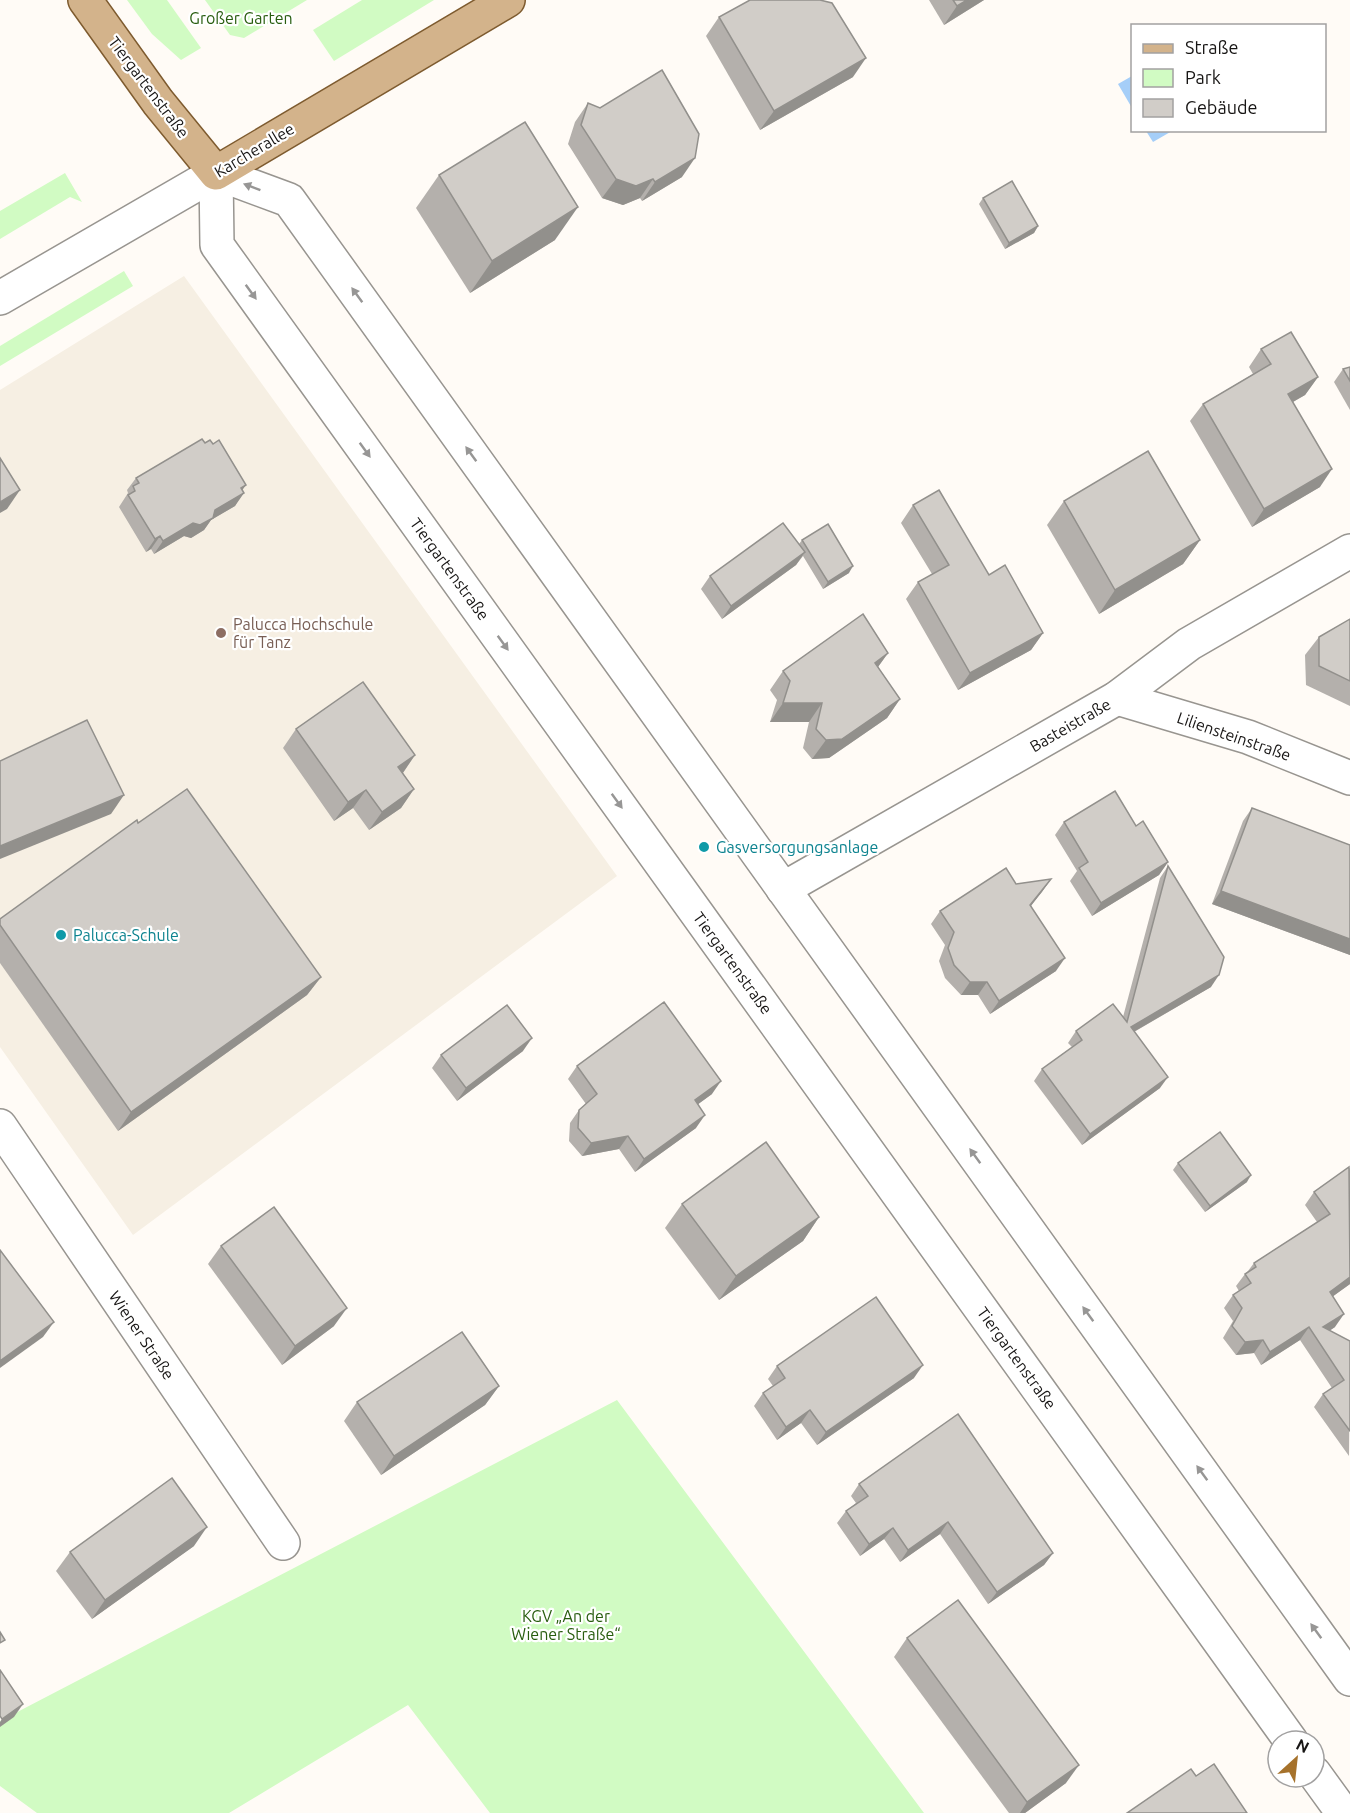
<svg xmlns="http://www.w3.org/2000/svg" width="1350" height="1813" viewBox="0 0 1350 1813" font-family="Ubuntu,sans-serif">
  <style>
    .built { fill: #f6efe3 }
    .green { fill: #d1fbc3 }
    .water { fill: #a5cef8 }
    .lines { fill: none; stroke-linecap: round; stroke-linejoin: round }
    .minor-casing { stroke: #989590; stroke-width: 36 }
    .major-casing { stroke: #7e5b2f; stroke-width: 36 }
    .minor { stroke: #fff; stroke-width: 33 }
    .major { stroke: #d3b38b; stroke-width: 33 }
    .wall { fill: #b4b0ac }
    .shaded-wall { fill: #92908c }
    .building { fill: #d1cdc8; stroke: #92908c; stroke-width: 1.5 }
    .oneway { fill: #979695 }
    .education-dot { fill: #8d6e63; stroke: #fff; stroke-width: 2 }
    .culture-dot { fill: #0f9aa8; stroke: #fff; stroke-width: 2 }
    .labels { text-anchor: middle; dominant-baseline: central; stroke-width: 4.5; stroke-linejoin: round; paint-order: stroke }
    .park-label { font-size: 16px; fill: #285d0f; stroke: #fff }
    .street-label { font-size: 16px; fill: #171514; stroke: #fff }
    .education-label { font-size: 16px; fill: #785e54; stroke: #fff; text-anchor: start }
    .culture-label { font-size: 16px; fill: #0d838f; stroke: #fff; text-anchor: start }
  </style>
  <rect width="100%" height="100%" fill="#fffbf6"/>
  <!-- built -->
  <polygon class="built" points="184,276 617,876 133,1235 0,1047 0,390"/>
  <!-- green -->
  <g class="green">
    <polygon points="127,0 167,0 201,48 181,60 152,34"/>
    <polygon points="205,0 307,0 244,38 230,35"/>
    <polygon points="362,0 434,0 334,61 313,30"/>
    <polygon points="65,173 82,202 70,197 0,239 0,211"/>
    <polygon points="124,271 133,286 0,366 0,346"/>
    <polygon points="617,1400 924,1813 490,1813 408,1705 229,1813 37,1813 0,1786 0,1721"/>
  </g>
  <!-- water -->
  <g class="water">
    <polygon points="1132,76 1132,108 1118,84"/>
    <polygon points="1146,131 1172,131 1153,142"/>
  </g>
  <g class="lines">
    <!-- minor casing -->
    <g class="minor-casing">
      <g id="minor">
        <polyline points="216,173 217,245 1291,1741"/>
        <polyline points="216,173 289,200 1350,1679"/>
        <polyline points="0,298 216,173"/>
        <polyline points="1117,698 1248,737 1350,778"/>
        <polyline points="783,889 1117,698 1189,644 1350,551"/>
        <polyline points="0,1126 283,1543"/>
        <polyline points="1314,1773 1343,1813"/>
      </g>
    </g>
    <!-- major casing -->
    <g class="major-casing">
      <polyline id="major" points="85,0 158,102 216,173 508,0"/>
    </g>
    <!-- minor -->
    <use href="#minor" class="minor"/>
    <!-- major -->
    <use href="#major" class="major"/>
  </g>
  <!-- wall -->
  <g class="wall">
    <polygon points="929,0 984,0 944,25"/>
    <polygon points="719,17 853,77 760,130 706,36"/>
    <polygon points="588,103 682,177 642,201 640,198 623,205 602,198 568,144 575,122"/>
    <polygon points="439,175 555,240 470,293 416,208"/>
    <polygon points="983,198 1038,226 1034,233 1005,249 979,204"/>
    <polygon points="1261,349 1318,377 1305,395 1293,402 1320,487 1252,527 1190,421 1203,404 1253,374 1249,367"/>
    <polygon points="1350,367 1350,410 1334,382 1343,369"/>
    <polygon points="136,478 243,490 235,506 211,520 204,530 191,538 184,536 154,554 151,549 146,552 119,507 128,493 127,490"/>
    <polygon points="1064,501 1200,540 1183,564 1099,614 1047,525"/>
    <polygon points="913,505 989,575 1043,633 1031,650 958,690 906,599 918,582 932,574 901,523"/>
    <polygon points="802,540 849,573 823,589 803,556 796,565 722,619 701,589 710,576 799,544"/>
    <polygon points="1350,619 1350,706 1306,685 1305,655 1319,637"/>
    <polygon points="888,653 878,667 900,699 887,718 829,758 812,759 803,748 809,722 770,722 777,700 770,690 783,671"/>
    <polygon points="296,729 415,755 403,773 414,789 401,808 369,830 353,808 334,821 283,748"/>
    <polygon points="1252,808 1350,845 1350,955 1212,904 1243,821"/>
    <polygon points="1064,822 1136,826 1168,862 1159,875 1092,916 1070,881 1077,871 1055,835"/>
    <polygon points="138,823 321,977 307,995 118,1131 0,963 0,919"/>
    <polygon points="1168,866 1211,987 1134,1032 1160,1088 1082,1145 1034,1081 1042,1069 1072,1047 1068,1043 1076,1031 1123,1017 1160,878"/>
    <polygon points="1051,879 1031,906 1056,971 990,1014 978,995 961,995 945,978 939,961 945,945 931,924 940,911 1016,884"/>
    <polygon points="523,1051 457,1101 432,1068 441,1055"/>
    <polygon points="577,1066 712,1094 698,1104 696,1128 635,1172 619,1149 582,1156 569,1141 570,1123 579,1110 586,1104 568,1079"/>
    <polygon points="1178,1163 1247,1182 1205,1212 1173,1170"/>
    <polygon points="1350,1168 1350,1284 1333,1296 1335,1327 1329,1331 1350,1341 1349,1456 1314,1407 1323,1394 1332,1388 1300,1340 1261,1365 1254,1353 1236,1355 1223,1338 1233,1321 1224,1308 1233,1295 1239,1291 1236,1286 1245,1274 1248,1271 1254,1263 1317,1222 1305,1205 1314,1192"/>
    <polygon points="682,1204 819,1217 803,1241 719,1300 665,1228"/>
    <polygon points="221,1246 334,1326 282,1365 208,1264"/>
    <polygon points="777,1366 914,1378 817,1445 801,1423 777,1440 754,1406 763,1393 773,1386 768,1379"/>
    <polygon points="499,1386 485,1405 381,1475 344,1421 357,1402"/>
    <polygon points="859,1484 1053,1553 1044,1565 988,1604 940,1534 900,1562 884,1539 860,1556 837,1523 846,1511 856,1503 851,1496"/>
    <polygon points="194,1546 92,1619 56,1571 70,1552"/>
    <polygon points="907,1638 1066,1783 1025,1813 1009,1813 894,1657"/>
  </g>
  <!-- shaded-wall -->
  <g class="shaded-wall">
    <polygon points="967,0 984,0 944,25 957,6"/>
    <polygon points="866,58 853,77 760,130 774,111"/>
    <polygon points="695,158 682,177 642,201 655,182"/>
    <polygon points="616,179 653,179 640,198 623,205 602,198"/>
    <polygon points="578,207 555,240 470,293 492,261"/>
    <polygon points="1038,226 1034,233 1005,249 1009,243"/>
    <polygon points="1318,377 1305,395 1275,412 1288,394"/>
    <polygon points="1332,469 1320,487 1252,527 1264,509"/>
    <polygon points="246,485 238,496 244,493 235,506 211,520 204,530 191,538 184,536 154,554 163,541 215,510 241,488"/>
    <polygon points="20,490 7,509 0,513 0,502"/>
    <polygon points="160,536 151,549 146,552 155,539"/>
    <polygon points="1200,540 1183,564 1099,614 1115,590"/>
    <polygon points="805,552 796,565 722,619 731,606"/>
    <polygon points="853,566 849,573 823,589 828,582"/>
    <polygon points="1043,633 1031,650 958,690 970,673"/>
    <polygon points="888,653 875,671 875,663"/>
    <polygon points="900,699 887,718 829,758 812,759 826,740"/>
    <polygon points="783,703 822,703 809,722 770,722"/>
    <polygon points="415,755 402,774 398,767"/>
    <polygon points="414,789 401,808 369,830 382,812"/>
    <polygon points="366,790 353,808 334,821 348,802"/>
    <polygon points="124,795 111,814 0,859 0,846"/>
    <polygon points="1168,862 1159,875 1092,916 1101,903"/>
    <polygon points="1051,879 1042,892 1021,918 1030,905"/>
    <polygon points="1221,891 1350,939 1350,955 1212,904"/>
    <polygon points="1065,958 1056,971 990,1014 999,1001"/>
    <polygon points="1219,975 1211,987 1123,1038 1131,1027"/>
    <polygon points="321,977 307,995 118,1131 131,1112"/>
    <polygon points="970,982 987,982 978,995 961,995"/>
    <polygon points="532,1038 523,1051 457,1101 466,1088"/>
    <polygon points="1168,1077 1160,1088 1082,1145 1090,1134"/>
    <polygon points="721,1081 712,1094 686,1113 695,1100"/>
    <polygon points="705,1115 696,1128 635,1172 644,1159"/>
    <polygon points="628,1136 619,1149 582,1156 591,1143"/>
    <polygon points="1251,1175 1247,1182 1205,1212 1210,1206"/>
    <polygon points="819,1217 803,1241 719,1300 736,1276"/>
    <polygon points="1350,1277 1350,1284 1321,1305 1330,1292"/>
    <polygon points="347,1308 334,1326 282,1365 295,1346"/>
    <polygon points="1344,1314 1335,1327 1317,1339 1323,1327"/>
    <polygon points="54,1322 43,1337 0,1368 0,1361"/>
    <polygon points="1309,1327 1300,1340 1261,1365 1270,1352"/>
    <polygon points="1263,1340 1254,1353 1236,1355 1245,1342"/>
    <polygon points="923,1365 914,1378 817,1445 826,1432"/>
    <polygon points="499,1386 485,1405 381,1475 394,1456"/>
    <polygon points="810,1410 801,1423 777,1440 786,1427"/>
    <polygon points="948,1522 940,1534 900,1562 908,1550"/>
    <polygon points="207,1527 194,1546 92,1619 105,1600"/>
    <polygon points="893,1528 884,1539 860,1556 869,1544"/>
    <polygon points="1053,1553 1044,1565 988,1604 997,1592"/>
    <polygon points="23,1704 14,1717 0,1727 0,1722 2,1719"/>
    <polygon points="1079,1765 1066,1783 1025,1813 1020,1813 1027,1802"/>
  </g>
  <!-- building -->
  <g class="building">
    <polygon points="750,0 820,0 832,3 866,58 774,111 719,17"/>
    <polygon points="953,0 967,0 957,6"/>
    <polygon points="662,70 699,134 695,158 655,182 653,179 636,186 616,179 581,125 588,103 600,108"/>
    <polygon points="525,122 578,207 492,261 439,175"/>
    <polygon points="1012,181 1038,226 1009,243 983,198"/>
    <polygon points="1291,332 1318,377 1288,394 1332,469 1264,509 1203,404 1271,364 1261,349"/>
    <polygon points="1350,367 1350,381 1343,369"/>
    <polygon points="202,439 205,443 210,440 213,444 219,440 246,485 241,488 244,493 215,510 213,518 200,525 193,523 163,541 160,536 155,539 128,495 135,491 133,486 139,483 136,478"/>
    <polygon points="1148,451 1200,540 1115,590 1064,501"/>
    <polygon points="0,458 20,490 0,502"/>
    <polygon points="939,490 989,575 1005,565 1043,633 970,673 918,582 949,565 913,505"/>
    <polygon points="783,523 805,552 731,606 710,576"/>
    <polygon points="828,524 853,566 828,582 802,540"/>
    <polygon points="863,614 888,653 875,663 900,699 842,739 826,740 816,729 822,703 783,703 790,681 783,671"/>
    <polygon points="1350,619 1350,681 1319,666 1319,637"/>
    <polygon points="363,682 415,755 398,767 414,789 382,812 366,790 348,802 296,729"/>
    <polygon points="87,720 124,795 0,846 0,761"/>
    <polygon points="187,789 321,977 131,1112 0,925 0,919 137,820 138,823"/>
    <polygon points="1115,791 1136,826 1143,821 1168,862 1101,903 1079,868 1088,862 1064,822"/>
    <polygon points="1252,808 1350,845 1350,939 1221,891"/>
    <polygon points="1168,866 1224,957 1219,975 1131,1027 1168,1077 1090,1134 1042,1069 1082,1040 1076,1031 1113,1004 1127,1022"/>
    <polygon points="1006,868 1016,884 1051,879 1030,905 1065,958 999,1001 987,982 970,982 954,965 948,948 954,932 940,911"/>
    <polygon points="664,1002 721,1081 695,1100 705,1115 644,1159 628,1136 591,1143 578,1128 579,1110 597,1094 577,1066"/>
    <polygon points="507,1005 532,1038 466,1088 441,1055"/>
    <polygon points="1220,1132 1251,1175 1210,1206 1178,1163"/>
    <polygon points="766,1142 819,1217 736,1276 682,1204"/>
    <polygon points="1349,1167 1350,1277 1330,1292 1344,1314 1323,1327 1350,1341 1350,1431 1323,1394 1344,1380 1309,1327 1270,1352 1263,1340 1245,1342 1232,1326 1242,1308 1233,1295 1251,1283 1245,1274 1256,1267 1254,1263 1330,1214 1314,1192"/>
    <polygon points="274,1207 347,1308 295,1346 221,1246"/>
    <polygon points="0,1250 54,1322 0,1361"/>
    <polygon points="876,1297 923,1365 826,1432 810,1410 786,1427 763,1393 785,1378 777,1366"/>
    <polygon points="462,1332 499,1386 394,1456 357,1402"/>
    <polygon points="958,1414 1053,1553 997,1592 948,1522 908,1550 893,1528 869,1544 846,1511 868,1496 859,1484"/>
    <polygon points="172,1478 207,1527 105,1600 70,1552"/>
    <polygon points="958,1600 1079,1765 1027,1802 907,1638"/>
    <polygon points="0,1632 5,1640 0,1643"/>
    <polygon points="0,1670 23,1704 2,1719 0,1716"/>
    <polygon points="1214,1764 1247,1813 1127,1813 1191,1769 1196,1776"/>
  </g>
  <!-- one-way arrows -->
  <defs><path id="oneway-solid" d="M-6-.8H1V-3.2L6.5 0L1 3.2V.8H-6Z" transform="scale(1.5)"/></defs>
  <g class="oneway">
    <use href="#oneway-solid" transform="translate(252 187) rotate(-159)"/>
    <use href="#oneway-solid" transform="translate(251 292) rotate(54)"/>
    <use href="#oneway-solid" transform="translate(357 295) rotate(-126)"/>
    <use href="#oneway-solid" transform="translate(365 450) rotate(54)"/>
    <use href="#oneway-solid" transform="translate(471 454) rotate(-126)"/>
    <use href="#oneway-solid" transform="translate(503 643) rotate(54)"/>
    <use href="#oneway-solid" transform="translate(617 801) rotate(54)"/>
    <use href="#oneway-solid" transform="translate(975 1156) rotate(-126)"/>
    <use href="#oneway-solid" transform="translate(1088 1314) rotate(-126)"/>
    <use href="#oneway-solid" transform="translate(1202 1473) rotate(-126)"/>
    <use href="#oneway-solid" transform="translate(1316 1631) rotate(-126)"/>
  </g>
  <!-- markers -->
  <circle class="education-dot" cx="221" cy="633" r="6"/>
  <g class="culture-dot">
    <circle cx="704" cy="847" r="6"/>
    <circle cx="61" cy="935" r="6"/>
  </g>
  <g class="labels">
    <!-- park labels -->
    <g class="park-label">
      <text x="241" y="18">Großer Garten</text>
      <text x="566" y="1616">KGV „An der<tspan x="566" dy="18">Wiener Straße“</tspan></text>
    </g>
    <!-- street labels -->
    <g class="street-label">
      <text transform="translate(149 87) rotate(53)">Tiergartenstraße</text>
      <text transform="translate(254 150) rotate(-31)">Karcherallee</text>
      <text transform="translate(450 569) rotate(54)">Tiergartenstraße</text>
      <text transform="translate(1070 725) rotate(-30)">Basteistraße</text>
      <text transform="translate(1234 736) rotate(19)">Liliensteinstraße</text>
      <text transform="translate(733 963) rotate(54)">Tiergartenstraße</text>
      <text transform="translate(142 1335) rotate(56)">Wiener Straße</text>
      <text transform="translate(1017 1358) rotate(54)">Tiergartenstraße</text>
    </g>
    <!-- education labels -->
    <g class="education-label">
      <text x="233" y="624">Palucca Hochschule<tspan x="233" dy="18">für Tanz</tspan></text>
    </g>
    <!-- culture labels -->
    <g class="culture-label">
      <text x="716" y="847">Gasversorgungsanlage</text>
      <text x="73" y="935">Palucca-Schule</text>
    </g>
  </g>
  <!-- legend -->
  <rect x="1131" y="24" width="195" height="108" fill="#ffffff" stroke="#a2a1a1" stroke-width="1.5"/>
  <rect x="1143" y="44" width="30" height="9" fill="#d3b38b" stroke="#a2a1a1" stroke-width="1.5"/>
  <text x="1185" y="54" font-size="18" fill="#171514">Straße</text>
  <rect x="1143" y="69" width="30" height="18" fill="#d1fbc3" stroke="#a2a1a1" stroke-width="1.5"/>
  <text x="1185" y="84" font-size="18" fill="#171514">Park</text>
  <rect x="1143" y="99" width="30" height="18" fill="#d1cdc8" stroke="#a2a1a1" stroke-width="1.5"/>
  <text x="1185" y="114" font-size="18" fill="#171514">Gebäude</text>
  <!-- north arrow -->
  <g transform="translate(1296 1759) rotate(27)"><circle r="28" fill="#ffffff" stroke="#a2a1a1" stroke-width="1.5"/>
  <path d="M0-4.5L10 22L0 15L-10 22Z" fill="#a6722b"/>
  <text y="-9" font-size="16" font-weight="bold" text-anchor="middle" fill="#171514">N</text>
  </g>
</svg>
